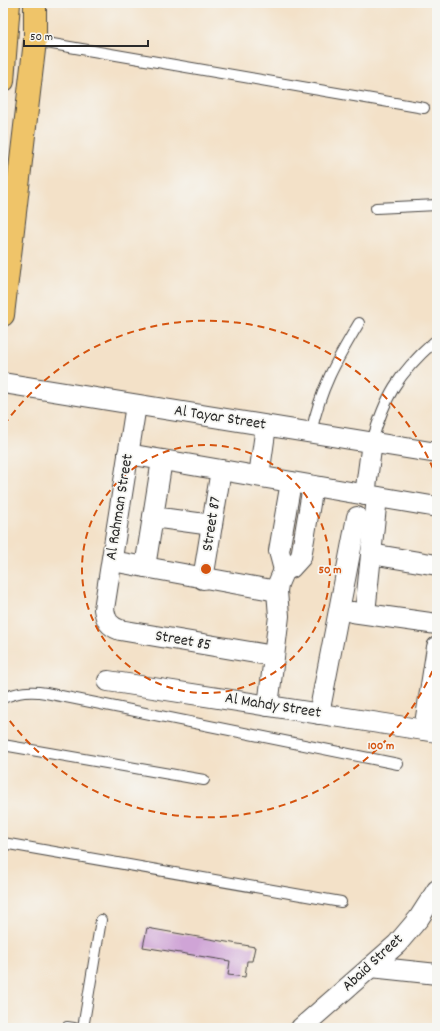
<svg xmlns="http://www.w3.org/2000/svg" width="440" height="1031" viewBox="0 0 440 1031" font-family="Dekko,sans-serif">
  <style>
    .building { fill: #cfa4d6 }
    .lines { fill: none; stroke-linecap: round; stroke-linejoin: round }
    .service-casing { stroke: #494643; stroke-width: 12 }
    .minor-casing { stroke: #494643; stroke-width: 22 }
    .trunk-casing { stroke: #494643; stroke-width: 24 }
    .service { stroke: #fff; stroke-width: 10 }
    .minor { stroke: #fff; stroke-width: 20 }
    .trunk { stroke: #efc469; stroke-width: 22 }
    .ring { fill: none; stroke: #d5540f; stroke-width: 2; stroke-dasharray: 7 5 }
    .labels { text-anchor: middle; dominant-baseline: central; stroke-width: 3.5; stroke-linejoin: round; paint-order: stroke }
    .street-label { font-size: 16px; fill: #2b2b2b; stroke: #f6f6f2 }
    .centre { fill: #d5540f; stroke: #f6f6f2; stroke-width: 2 }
    .ring-label { font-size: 12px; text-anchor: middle; font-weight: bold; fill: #d5540f; stroke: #f6f6f2; stroke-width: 3.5; stroke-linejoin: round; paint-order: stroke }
  </style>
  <rect width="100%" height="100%" fill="#f6f6f2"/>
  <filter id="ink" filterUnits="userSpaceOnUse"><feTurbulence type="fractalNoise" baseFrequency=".025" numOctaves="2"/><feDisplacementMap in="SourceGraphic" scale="8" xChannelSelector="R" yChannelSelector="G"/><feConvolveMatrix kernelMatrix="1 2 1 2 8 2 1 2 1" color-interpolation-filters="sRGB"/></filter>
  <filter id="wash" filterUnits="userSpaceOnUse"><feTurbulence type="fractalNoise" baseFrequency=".012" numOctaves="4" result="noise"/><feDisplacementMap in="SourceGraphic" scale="16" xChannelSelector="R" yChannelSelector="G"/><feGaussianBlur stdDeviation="0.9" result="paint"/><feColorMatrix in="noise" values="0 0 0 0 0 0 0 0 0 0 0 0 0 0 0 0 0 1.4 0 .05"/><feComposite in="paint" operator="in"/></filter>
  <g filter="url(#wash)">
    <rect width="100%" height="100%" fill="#f3e1c8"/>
    <g id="blocks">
      <!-- building -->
      <polygon class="building" points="147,928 255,947 252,961 247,961 245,977 228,975 230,961 143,947"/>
    </g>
  </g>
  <g filter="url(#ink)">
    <use href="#blocks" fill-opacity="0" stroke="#494643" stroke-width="1"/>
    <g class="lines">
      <!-- service casing -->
      <g class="service-casing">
        <g id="service">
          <polyline points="35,41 424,108"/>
          <polyline points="376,208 437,205"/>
          <path d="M311 433C321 387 335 363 359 323"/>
          <path d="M372 442C385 396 398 374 434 342"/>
          <path d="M3 698C18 692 30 690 46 693L398 764"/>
          <polyline points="3,745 204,780"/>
          <polyline points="3,843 341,902"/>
          <polyline points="67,1027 74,1028"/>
          <polyline points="83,1028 101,920"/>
        </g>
      </g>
      <!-- minor casing -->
      <g class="minor-casing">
        <g id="minor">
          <polyline points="3,383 437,453"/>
          <path d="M136 405 104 609C106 621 109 626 120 630L274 656"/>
          <polyline points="128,454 437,507"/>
          <polyline points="259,476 266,426"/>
          <polyline points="365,495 372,442"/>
          <polyline points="153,517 212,525"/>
          <polyline points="371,554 437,565"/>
          <polyline points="112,561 277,591"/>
          <polyline points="145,567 162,460"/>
          <polyline points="284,570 279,551 291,482"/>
          <polyline points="203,579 221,470"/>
          <polyline points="352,612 437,624"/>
          <polyline points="365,613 377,497"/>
          <polyline points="108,681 437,732"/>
          <polyline points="268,706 279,616 277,591 278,584 284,570 291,568 301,557 313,486"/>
          <polyline points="319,714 357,517"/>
          <polyline points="424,730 437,647"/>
          <polyline points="371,967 437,974"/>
          <polyline points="301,1028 397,944 419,918 437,890"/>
        </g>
      </g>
      <!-- trunk casing -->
      <g class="trunk-casing">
        <g id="trunk">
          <polyline points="3,81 9,3"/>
          <polyline points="3,315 35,41 35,3"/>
        </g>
      </g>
      <!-- service -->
      <use href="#service" class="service"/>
      <!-- minor -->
      <use href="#minor" class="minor"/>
      <!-- trunk -->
      <use href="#trunk" class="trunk"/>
    </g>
  </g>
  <!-- distance rings -->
  <g class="ring">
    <circle cx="206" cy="569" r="124"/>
    <path d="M437 660A248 248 0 0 1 4 713M4 425A248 248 0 0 1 437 478"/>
  </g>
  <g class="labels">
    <!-- street labels -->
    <g class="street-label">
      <text transform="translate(220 418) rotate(9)">Al Tayar Street</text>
      <text transform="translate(120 507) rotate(-81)">Al Rahman Street</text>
      <text transform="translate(212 524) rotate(-81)">Street 87</text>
      <text transform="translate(183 641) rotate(10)">Street 85</text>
      <text transform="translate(273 706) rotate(9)">Al Mahdy Street</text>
      <text transform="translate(373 963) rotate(-43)">Abaid Street</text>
    </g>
  </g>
  <circle cx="206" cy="569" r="6" class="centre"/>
  <g class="ring-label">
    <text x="330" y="573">50 m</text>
    <text x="381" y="749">100 m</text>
  </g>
  <!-- margin -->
  <rect width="440" height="1031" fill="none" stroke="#f6f6f2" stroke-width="16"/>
  <!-- scale -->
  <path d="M24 40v6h124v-6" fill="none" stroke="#2b2b2b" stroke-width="2"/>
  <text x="30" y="40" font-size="12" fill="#2b2b2b" stroke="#f6f6f2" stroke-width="3" paint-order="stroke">50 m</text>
</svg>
